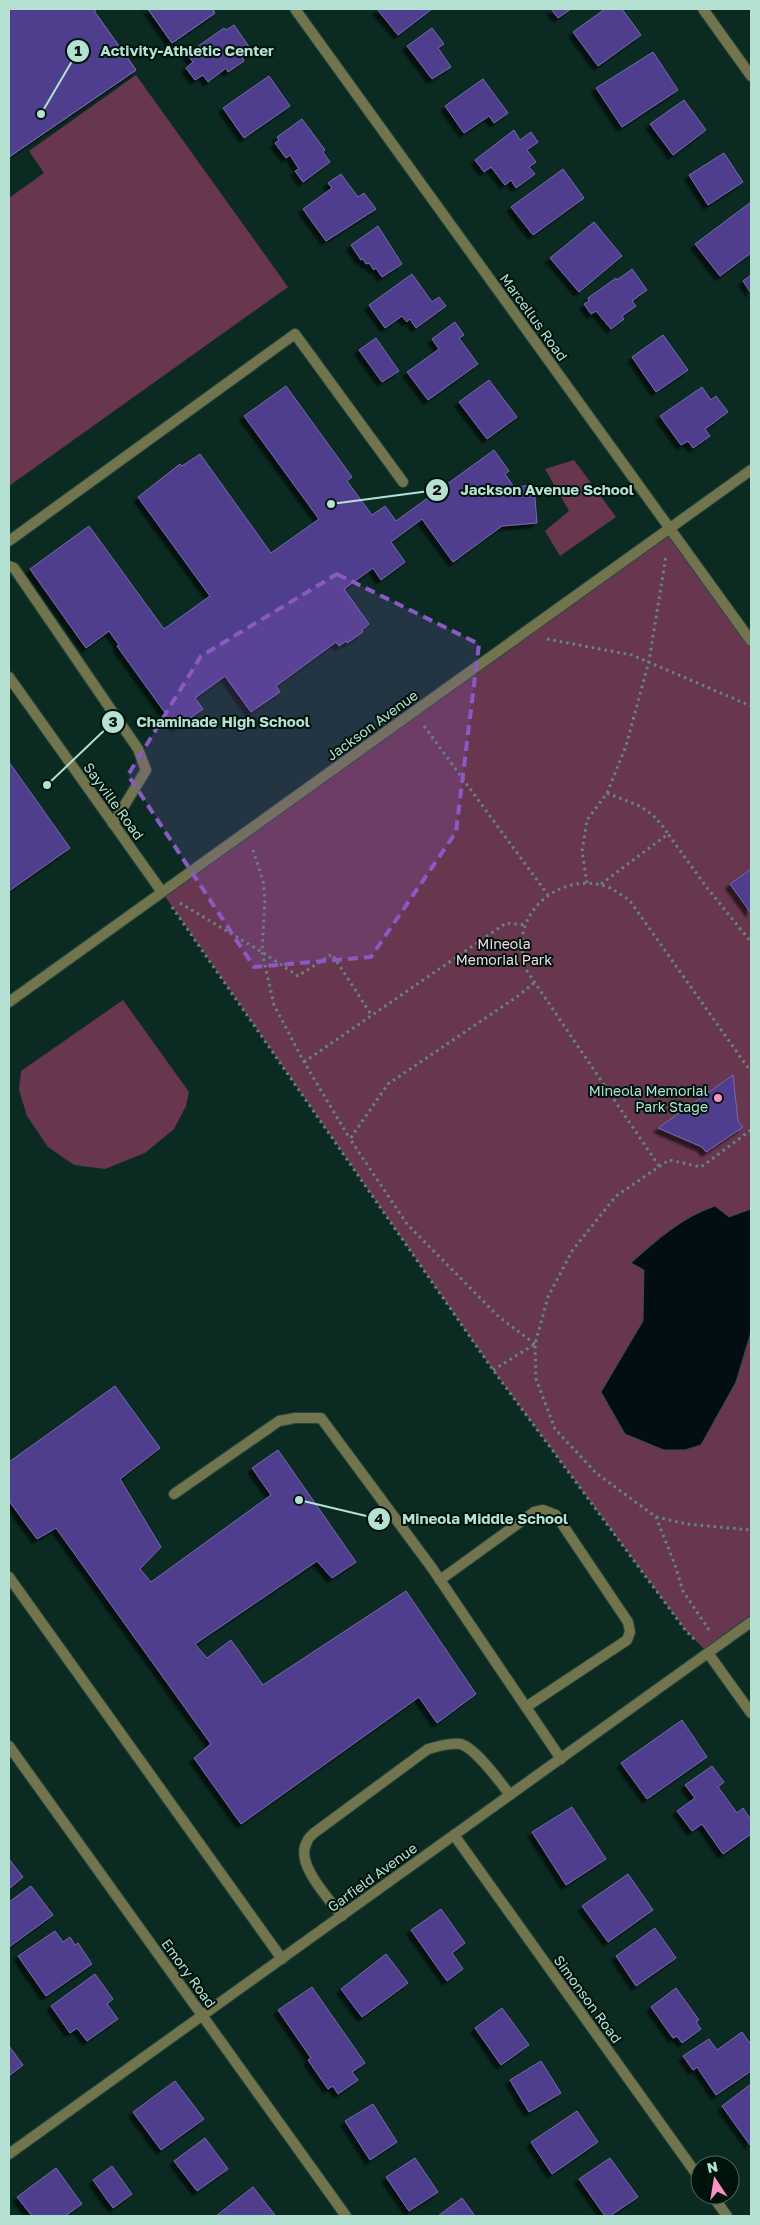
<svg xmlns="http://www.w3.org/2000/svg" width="760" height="2225" viewBox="0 0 760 2225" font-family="'Golos Text',sans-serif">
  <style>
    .green { fill: #68364e }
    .water { fill: #020d14; stroke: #374d4d }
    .building { fill: #4f3c8d; stroke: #766aad; filter: url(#shadow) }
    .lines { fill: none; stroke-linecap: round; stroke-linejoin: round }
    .lane-casing { stroke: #26483e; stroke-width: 12 }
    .street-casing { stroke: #26483e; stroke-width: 12 }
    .path { stroke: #61887b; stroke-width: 3; stroke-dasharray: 2.5 4; stroke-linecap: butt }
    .lane { stroke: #71744c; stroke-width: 10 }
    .street { stroke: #71744c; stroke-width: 10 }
    .marked { fill: #8959c4; fill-opacity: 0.2; stroke: #8959c4; stroke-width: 4; stroke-dasharray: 10 6; stroke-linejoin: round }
    .poi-dot { fill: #fc8fc3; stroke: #00120c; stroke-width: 2 }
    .labels { text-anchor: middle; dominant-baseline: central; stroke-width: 4; stroke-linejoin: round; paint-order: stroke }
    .street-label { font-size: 14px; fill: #b4e1d1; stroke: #00120c }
    .park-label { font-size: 14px; fill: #f4dae5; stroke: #00120c }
    .poi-label { font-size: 14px; fill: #b4e1d1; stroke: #00120c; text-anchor: end }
    .leader { fill: none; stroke: #b4e1d1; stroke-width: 2 }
    .callout-dot { fill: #b4e1d1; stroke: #00120c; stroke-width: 2 }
    .mark-label { font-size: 15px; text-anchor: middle; font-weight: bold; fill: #111 }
    .callout-label { font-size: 15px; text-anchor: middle; font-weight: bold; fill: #b4e1d1; stroke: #00120c; stroke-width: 4; stroke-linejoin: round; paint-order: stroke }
  </style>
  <defs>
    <filter id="shadow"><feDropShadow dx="-4.5" dy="4.5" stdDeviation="1" flood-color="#0009"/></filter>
  </defs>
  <rect width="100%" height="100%" fill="#0b2b22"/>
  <!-- green -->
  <g class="green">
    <polygon points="136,75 288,287 9,486 9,198 44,173 29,151"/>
    <polygon points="574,460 616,517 560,556 545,531 569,511 545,469"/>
    <polygon points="670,528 751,642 751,1622 708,1653 686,1631 493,1370 162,892"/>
    <polygon points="123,1000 189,1092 186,1106 174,1129 145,1153 105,1169 74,1165 48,1147 27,1116 19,1090 21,1071"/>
  </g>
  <!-- water -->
  <path class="water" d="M715 1206 729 1217 751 1209V1332L736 1382 701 1445 685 1450H664L625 1434 601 1392 643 1321 644 1270 631 1263C658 1239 681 1218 715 1206Z"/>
  <!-- building -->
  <g class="building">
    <polygon points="9,9 97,9 94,11 136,70 9,157"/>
    <polygon points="9,9 97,9 94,11 136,70 9,157"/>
    <polygon points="148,9 212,9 215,13 172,43"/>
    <polygon points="148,9 212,9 215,13 172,43"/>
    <polygon points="377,9 432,9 398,35"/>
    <polygon points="551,9 571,9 558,18"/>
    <polygon points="605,9 622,9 641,35 598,66 573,32"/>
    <polygon points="234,25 250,48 243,53 244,55 242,57 244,61 228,72 226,68 208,82 203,75 195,80 186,68 193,62 187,54 224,28 226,30"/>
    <polygon points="432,28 444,44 438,48 451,67 432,79 407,46"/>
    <polygon points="653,52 678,90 622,127 596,88"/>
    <polygon points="269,76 290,106 244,138 223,108"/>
    <polygon points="483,79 508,113 494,123 489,116 464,133 445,106"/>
    <polygon points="684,100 706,130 673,155 650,124"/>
    <polygon points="302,119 325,150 323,152 330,162 303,182 295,171 299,169 290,155 286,158 275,143 279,140 277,137"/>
    <polygon points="514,130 520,140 531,132 538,142 527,150 536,162 529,167 535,174 516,188 511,180 505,185 491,167 484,172 475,160"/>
    <polygon points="724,153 743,182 708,205 689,175"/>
    <polygon points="563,169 584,198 533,235 511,207"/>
    <polygon points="341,174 358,197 364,193 376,209 326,241 303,209 332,188 328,183"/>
    <polygon points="751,202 751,253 720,276 695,244"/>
    <polygon points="594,222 622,256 579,292 550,258"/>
    <polygon points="378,226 402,264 382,277 376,268 374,270 369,263 366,264 363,259 361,260 351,245"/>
    <polygon points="632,269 647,290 632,301 636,306 622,316 624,319 611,329 596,311 591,314 584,304 589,301 588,298 616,278 617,280"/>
    <polygon points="412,274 432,302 439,297 446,306 416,328 410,319 407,322 402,316 385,328 369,305"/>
    <polygon points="751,275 751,293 743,281"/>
    <polygon points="455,322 464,335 459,338 478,364 428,400 407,372 439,349 432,339"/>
    <polygon points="663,335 688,370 656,392 632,357"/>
    <polygon points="376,338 399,371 382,382 359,350"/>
    <polygon points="489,380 517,417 487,439 459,402"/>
    <polygon points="286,386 352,477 347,481 372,515 385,506 396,521 494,450 509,471 505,474 514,487 534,485 537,523 502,526 453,562 422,519 391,542 405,562 381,580 373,568 344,589 369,624 362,630 363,632 347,643 346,641 339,646 336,642 276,686 280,692 251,712 225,676 195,698 203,709 176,728 117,646 119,645 109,631 86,648 30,569 89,526 164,629 210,596 138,497 180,464 182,466 200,454 271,553 319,519 244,416"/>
    <polygon points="702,387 711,400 716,396 728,412 705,429 710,436 693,448 688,441 681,445 660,416"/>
    <polygon points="9,762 70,848 9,891"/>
    <polygon points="751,869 751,913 730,884"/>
    <polygon points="733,1075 738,1121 743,1127 706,1152 702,1147 658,1128"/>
    <polygon points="115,1386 160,1448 120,1479 161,1547 140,1569 151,1582 271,1495 252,1468 278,1450 356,1562 332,1578 317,1561 195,1644 207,1658 231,1640 263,1685 406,1591 476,1694 437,1723 419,1697 241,1824 194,1758 211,1744 56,1528 37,1539 9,1501 9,1462"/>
    <polygon points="682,1720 707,1757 647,1799 621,1763"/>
    <polygon points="712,1766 724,1782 718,1787 737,1813 743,1808 751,1820 751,1834 723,1854 702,1824 692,1831 677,1811 695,1798 685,1785"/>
    <polygon points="572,1807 606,1859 566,1885 532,1832"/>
    <polygon points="9,1859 23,1877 9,1889"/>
    <polygon points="628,1874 653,1910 608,1942 582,1906"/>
    <polygon points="31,1886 53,1915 9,1947 9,1902"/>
    <polygon points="441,1909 465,1943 452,1953 463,1969 447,1981 411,1930"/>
    <polygon points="655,1928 676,1958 636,1986 616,1956"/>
    <polygon points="55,1931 63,1942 70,1937 75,1945 78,1943 92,1964 46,1996 18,1956"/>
    <polygon points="386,1954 408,1983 362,2017 341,1989"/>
    <polygon points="95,1974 113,1999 107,2004 118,2019 87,2041 77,2028 70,2033 51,2006"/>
    <polygon points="312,1987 365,2063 352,2072 358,2080 338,2094 333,2086 328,2089 308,2060 311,2058 278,2010"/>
    <polygon points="676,1988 699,2020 696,2022 701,2029 682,2043 677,2036 673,2038 651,2007"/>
    <polygon points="502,2008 529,2045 501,2065 475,2028"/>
    <polygon points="742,2032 749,2042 751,2042 751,2071 716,2095 697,2067 693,2070 683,2056 709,2039 717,2050"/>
    <polygon points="9,2046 23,2065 9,2076"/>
    <polygon points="541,2061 561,2093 529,2112 510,2080"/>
    <polygon points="175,2081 204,2119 161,2150 133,2112"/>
    <polygon points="751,2084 751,2145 750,2145 722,2106"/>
    <polygon points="373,2104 397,2142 370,2160 345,2121"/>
    <polygon points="577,2111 598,2142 552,2174 531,2142"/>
    <polygon points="205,2138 228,2169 197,2191 174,2161"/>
    <polygon points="415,2158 438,2192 409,2211 386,2177"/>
    <polygon points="610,2158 638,2197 610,2216 605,2216 579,2179"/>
    <polygon points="112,2166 132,2194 113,2208 93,2180"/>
    <polygon points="56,2168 82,2204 65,2216 32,2216 17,2197"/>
    <polygon points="253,2187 275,2215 274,2216 216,2216"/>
    <polygon points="462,2198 475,2216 438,2216"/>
  </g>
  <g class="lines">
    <!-- lane casing -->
    <g class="lane-casing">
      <g id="lane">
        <polyline points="9,541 295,334 403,482"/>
        <polyline points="9,566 14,568 138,749 146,770 113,824"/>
        <polyline points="174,1494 279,1421 295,1418 321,1418 432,1568 561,1759"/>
        <polyline points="9,1577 282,1959"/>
        <polyline points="440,1580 534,1512 543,1510 556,1515 628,1622 630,1632 627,1640 526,1707"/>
        <path d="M342 1916C329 1899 294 1863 307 1842 308 1838 312 1835 314 1833L428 1749C439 1746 449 1743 460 1744 475 1747 500 1782 510 1795"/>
      </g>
    </g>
    <!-- street casing -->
    <g class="street-casing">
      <g id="street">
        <polyline points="295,9 751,641"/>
        <polyline points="703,9 751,76"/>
        <polyline points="9,677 162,892"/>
        <polyline points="9,1002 751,470"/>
        <polyline points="708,1653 751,1713"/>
        <polyline points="9,1746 346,2216"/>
        <polyline points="454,1835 700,2179"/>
        <polyline points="9,2154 751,1622"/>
        <polyline points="712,2195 727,2216"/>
      </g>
    </g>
    <!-- path -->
    <g class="path">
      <polyline points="547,639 632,655 751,706"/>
      <polyline points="424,726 548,895"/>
      <path d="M607 793C636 805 650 806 668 834"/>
      <polyline points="253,850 263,881 265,898 262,952 274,1005 304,1062 350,1139"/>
      <polyline points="587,883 582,851 587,820 607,793 626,746 649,661 666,556"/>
      <polyline points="601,884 668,834 708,889 751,942"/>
      <polyline points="180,903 262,952 298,976 332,954 372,1016"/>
      <polyline points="172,907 493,1370 686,1631 695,1640"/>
      <polyline points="534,983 518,996 388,1084 350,1139 407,1224 499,1317 535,1344"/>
      <polyline points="304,1062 506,923 526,925"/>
      <path d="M659 1166 527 971C524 961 521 951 522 941 525 897 576 870 614 890 619 893 625 897 630 901L751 1072"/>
      <polyline points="493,1370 535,1344"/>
      <polyline points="656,1517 687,1524 751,1530"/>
      <polyline points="709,1630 683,1591 675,1565 656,1517 596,1473 555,1429 536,1379 535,1344 548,1297 572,1251 616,1196 669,1160 701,1167 751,1130"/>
    </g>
    <!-- lane -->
    <use href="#lane" class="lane"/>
    <!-- street -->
    <use href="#street" class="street"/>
  </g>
  <!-- marked area -->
  <path class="marked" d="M337 574 479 644 456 832 371 957 254 967 128 775 201 656Z"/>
  <!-- markers -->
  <circle class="poi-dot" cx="718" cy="1098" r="5"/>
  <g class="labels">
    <!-- street labels -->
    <g class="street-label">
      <text transform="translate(534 317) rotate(54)">Marcellus Road</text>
      <text transform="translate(372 725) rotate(-36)">Jackson Avenue</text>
      <text transform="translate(114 801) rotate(54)">Sayville Road</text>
      <text transform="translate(372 1877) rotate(-36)">Garfield Avenue</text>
      <text transform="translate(189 1973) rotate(54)">Emory Road</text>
      <text transform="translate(588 1999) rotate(54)">Simonson Road</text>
    </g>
    <!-- park labels -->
    <g class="park-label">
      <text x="504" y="943">Mineola<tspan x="504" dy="16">Memorial Park</tspan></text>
    </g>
    <!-- poi labels -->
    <g class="poi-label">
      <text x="708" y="1090">Mineola Memorial<tspan x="708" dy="16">Park Stage</tspan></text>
    </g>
  </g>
  <!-- callouts -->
  <path class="leader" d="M41 114L78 51M331 504L437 490M47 785L113 722M299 1500L379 1519"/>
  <g class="callout-dot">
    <circle cx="41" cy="114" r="5"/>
    <circle cx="331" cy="504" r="5"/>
    <circle cx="47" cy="785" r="5"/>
    <circle cx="299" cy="1500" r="5"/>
    <circle cx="78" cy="51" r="12"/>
    <circle cx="437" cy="490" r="12"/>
    <circle cx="113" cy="722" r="12"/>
    <circle cx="379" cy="1519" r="12"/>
  </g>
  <g class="mark-label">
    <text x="78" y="56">1</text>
    <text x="437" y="495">2</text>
    <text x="113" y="727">3</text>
    <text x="379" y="1524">4</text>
  </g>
  <g class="callout-label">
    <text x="187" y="56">Activity-Athletic Center</text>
    <text x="547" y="495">Jackson Avenue School</text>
    <text x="223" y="727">Chaminade High School</text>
    <text x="485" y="1524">Mineola Middle School</text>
  </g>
  <!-- border -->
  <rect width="760" height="2225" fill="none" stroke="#b4e1d1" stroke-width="20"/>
  <!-- north arrow -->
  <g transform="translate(715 2180) rotate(348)"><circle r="24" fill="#00120c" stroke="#48655b"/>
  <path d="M0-4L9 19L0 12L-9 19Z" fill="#fc8fc3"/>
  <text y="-8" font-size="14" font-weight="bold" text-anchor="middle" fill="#b4e1d1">N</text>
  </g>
</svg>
